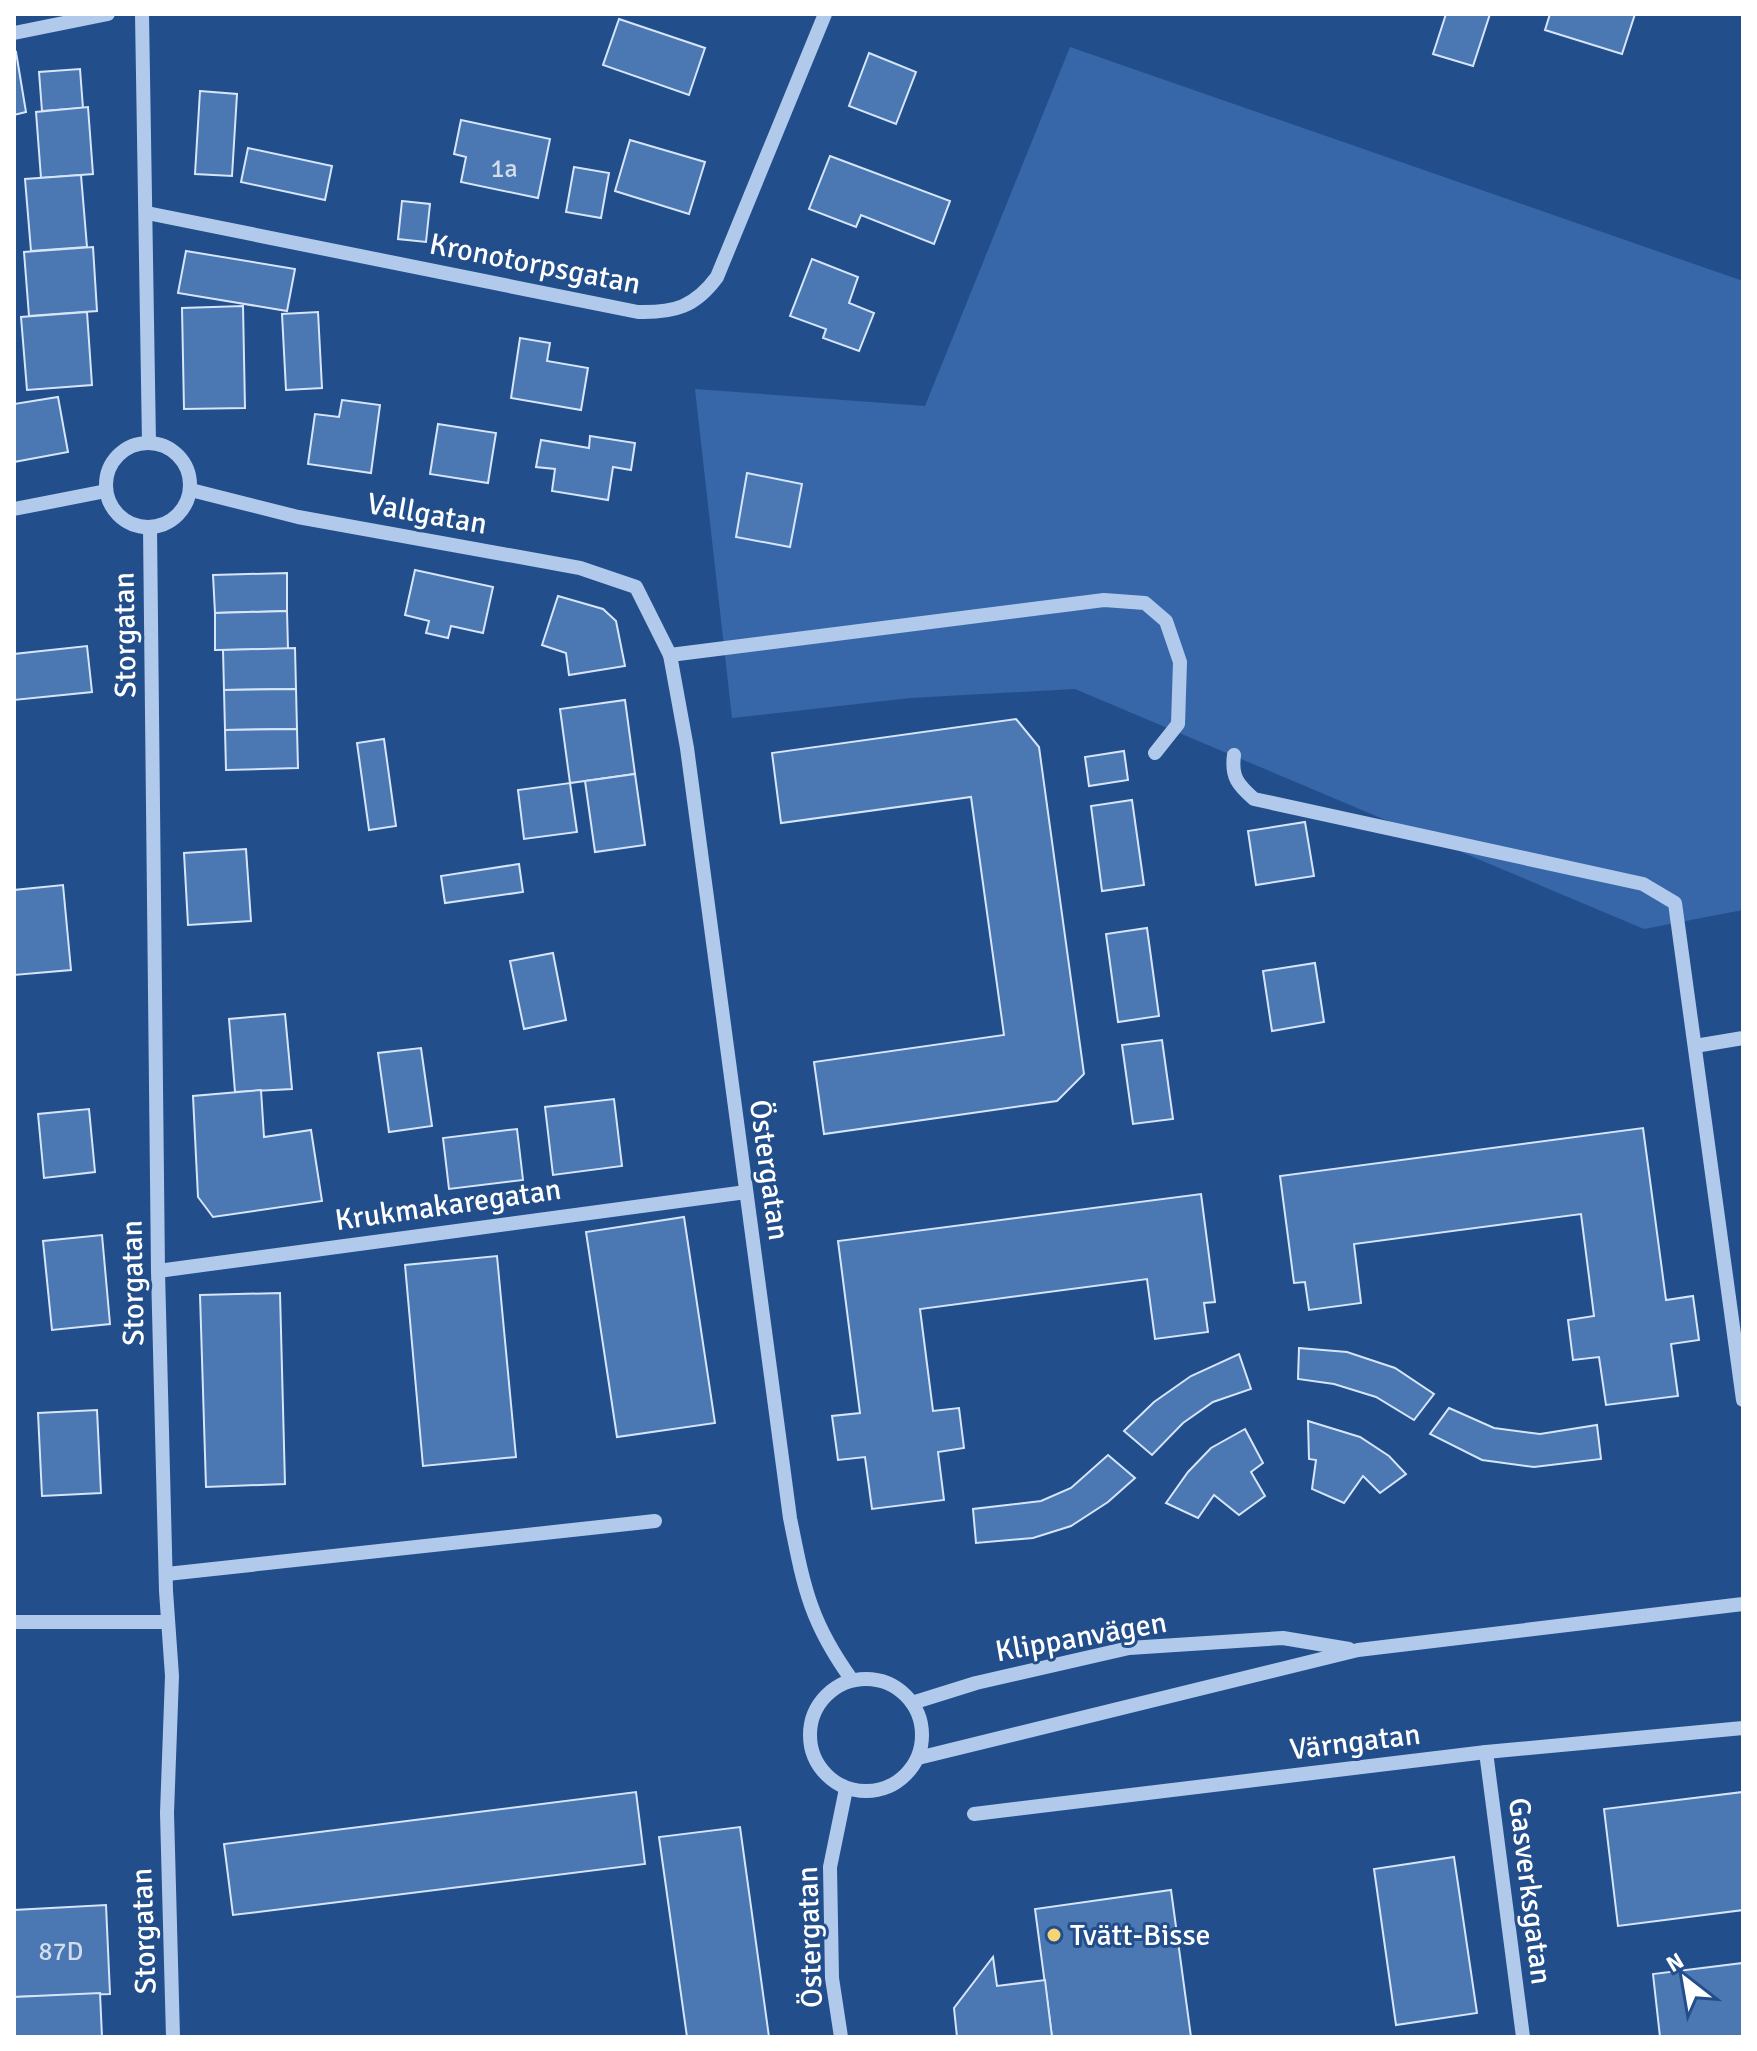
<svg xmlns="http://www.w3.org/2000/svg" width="1757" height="2051" viewBox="0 0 1757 2051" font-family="Signika,sans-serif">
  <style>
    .green { fill: #3767a9 }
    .building { fill: #4b77b3; stroke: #d6e5f8; stroke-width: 2 }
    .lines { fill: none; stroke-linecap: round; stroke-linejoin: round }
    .minor { stroke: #b1caeb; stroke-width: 14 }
    .poi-dot { fill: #f6d474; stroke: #234e8c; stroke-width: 3 }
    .labels { text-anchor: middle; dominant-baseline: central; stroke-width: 6; stroke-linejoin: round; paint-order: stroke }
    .number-label { font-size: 26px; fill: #d2ddec }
    .street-label { font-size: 30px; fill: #fff; stroke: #234e8c }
    .poi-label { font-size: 30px; fill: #fff; stroke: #234e8c; text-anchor: start }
  </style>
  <rect width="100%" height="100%" fill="#234e8c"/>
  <!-- green -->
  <polygon class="green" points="1070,47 1743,281 1743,910 1644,929 1075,689 910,698 732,718 695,389 925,406"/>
  <!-- building -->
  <g class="building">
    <polygon points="1446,14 1490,14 1473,66 1433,54"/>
    <polygon points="1550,14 1635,14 1622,54 1545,30"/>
    <polygon points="619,19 705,48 689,95 603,65"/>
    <polygon points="16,52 26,112 14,115 14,53"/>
    <polygon points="869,53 916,72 896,124 849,106"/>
    <polygon points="80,69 83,108 42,111 39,72"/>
    <polygon points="200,91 237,94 232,176 195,174"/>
    <polygon points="88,107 93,174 41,178 36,112"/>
    <polygon points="461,120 550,139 538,198 461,182 466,157 454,154"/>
    <polygon points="630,140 705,162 689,214 615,191"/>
    <polygon points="248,148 332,166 325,200 241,182"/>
    <polygon points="830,156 950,201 934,244 861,215 856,227 809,209"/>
    <polygon points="574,167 609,173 601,218 566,212"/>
    <polygon points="81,175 87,247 31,251 25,179"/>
    <polygon points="402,201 430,204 426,242 398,239"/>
    <polygon points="93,247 97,311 29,316 24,252"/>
    <polygon points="186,251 295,269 287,311 178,293"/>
    <polygon points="812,259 858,277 849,303 874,313 859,351 823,338 826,329 790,316"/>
    <polygon points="243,306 245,408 184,409 182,308"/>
    <polygon points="87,312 92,385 27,390 21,317"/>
    <polygon points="318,312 322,388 286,390 282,314"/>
    <polygon points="520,338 550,343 547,361 588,368 581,410 511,398"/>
    <polygon points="58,397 68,452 14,462 14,404"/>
    <polygon points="342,400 380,405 371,473 308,464 315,414 339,417"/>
    <polygon points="438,424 496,433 488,483 430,474"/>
    <polygon points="590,436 635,443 631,470 613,467 608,500 552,491 555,469 536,467 541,440 589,448"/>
    <polygon points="747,473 802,484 790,547 736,537"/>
    <polygon points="415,570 493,587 483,633 451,626 448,638 426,633 429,621 405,615"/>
    <polygon points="287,573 287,611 215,613 213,575"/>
    <polygon points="558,596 603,609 616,621 625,666 569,675 566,653 542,645"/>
    <polygon points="287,611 288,649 215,650 215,613"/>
    <polygon points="87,646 92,692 14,700 14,654"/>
    <polygon points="295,648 296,689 224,690 223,650"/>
    <polygon points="296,689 297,729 225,730 224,690"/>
    <polygon points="625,700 635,774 570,783 560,709"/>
    <polygon points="1016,719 1039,747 1084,1074 1057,1101 824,1134 814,1062 1004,1035 971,797 781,823 772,753"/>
    <polygon points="297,729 298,768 226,770 225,730"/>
    <polygon points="384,739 396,826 369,830 357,743"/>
    <polygon points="1124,751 1128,780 1089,786 1085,757"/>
    <polygon points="635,774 645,845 595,852 585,781"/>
    <polygon points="570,783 577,832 524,839 518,790"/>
    <polygon points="1132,800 1144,885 1102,891 1091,806"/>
    <polygon points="1305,822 1314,876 1256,885 1248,831"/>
    <polygon points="246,849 251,921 188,925 184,853"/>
    <polygon points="519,864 523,892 445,903 441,876"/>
    <polygon points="63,885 71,970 14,975 14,890"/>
    <polygon points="1147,928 1159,1016 1118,1022 1106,934"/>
    <polygon points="553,953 566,1020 524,1029 510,961"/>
    <polygon points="1315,963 1324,1022 1272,1031 1263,971"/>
    <polygon points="285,1014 292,1089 235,1092 229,1019"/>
    <polygon points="1162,1040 1173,1119 1133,1124 1122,1045"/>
    <polygon points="421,1048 432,1126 389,1132 378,1053"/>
    <polygon points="261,1090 264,1137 311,1130 322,1201 213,1217 198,1197 193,1096"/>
    <polygon points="614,1099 622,1166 553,1175 545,1107"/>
    <polygon points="89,1109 95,1172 44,1178 38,1114"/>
    <polygon points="1643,1128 1666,1300 1693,1296 1699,1340 1671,1344 1678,1396 1606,1405 1599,1357 1573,1360 1568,1320 1594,1316 1581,1214 1354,1244 1361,1303 1309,1310 1305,1282 1294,1283 1280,1176"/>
    <polygon points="517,1129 523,1180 449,1189 443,1138"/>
    <polygon points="1201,1194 1215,1302 1204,1303 1208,1332 1155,1339 1147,1279 920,1309 933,1411 959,1408 964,1448 938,1452 944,1500 872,1509 865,1457 838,1460 832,1416 860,1413 838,1241"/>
    <polygon points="684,1217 715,1423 617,1437 586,1232"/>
    <polygon points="102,1235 110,1324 52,1330 43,1241"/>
    <polygon points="497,1256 516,1457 423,1466 405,1265"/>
    <polygon points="280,1293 285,1484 206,1487 200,1295"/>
    <polygon points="1299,1348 1347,1352 1395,1368 1434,1394 1414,1420 1376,1397 1334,1384 1298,1379"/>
    <polygon points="1239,1354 1251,1389 1213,1402 1183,1423 1152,1455 1124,1431 1154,1402 1191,1376"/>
    <polygon points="1449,1408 1494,1428 1540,1434 1597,1425 1601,1459 1534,1467 1482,1460 1430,1434"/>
    <polygon points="97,1410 101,1493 42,1496 38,1413"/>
    <polygon points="1308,1421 1360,1437 1389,1456 1406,1474 1380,1493 1363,1476 1344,1503 1312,1489 1316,1460 1309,1459"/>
    <polygon points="1245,1429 1263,1463 1251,1472 1265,1496 1239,1515 1214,1495 1198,1518 1166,1503 1188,1472 1211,1448"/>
    <polygon points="1108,1455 1135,1478 1108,1502 1071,1526 1033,1538 976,1543 973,1509 1041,1501 1071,1488"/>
    <polygon points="636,1792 645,1864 233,1915 224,1844"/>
    <polygon points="1743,1792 1743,1910 1618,1926 1604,1809"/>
    <polygon points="740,1827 769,2037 687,2037 659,1837"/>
    <polygon points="1454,1857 1477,2013 1396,2025 1374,1869"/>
    <polygon points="1171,1890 1191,2037 1052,2037 1035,1909"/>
    <polygon points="106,1905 110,1994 14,1997 14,1910"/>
    <polygon points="993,1957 997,1986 1045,1980 1052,2037 957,2037 954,2008"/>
    <polygon points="1743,1963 1743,2037 1660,2037 1653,1974"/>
    <polygon points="100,1993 102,2037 14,2037 14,1997"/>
  </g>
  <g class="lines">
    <!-- minor -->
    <g class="minor">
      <polyline points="142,14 149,443"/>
      <polyline points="14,33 108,14"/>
      <path d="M147 213 638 312C674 313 695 307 717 277L825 14"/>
      <circle cx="148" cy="485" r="42"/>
      <path d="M191 490 298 517 580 568 636 587 670 655 687 748 790 1518C804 1588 810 1622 852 1680"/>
      <polyline points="14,509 106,491"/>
      <polyline points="150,527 158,1271 166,1591 172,1676 167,1813 173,2037"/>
      <polyline points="670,655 1104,600 1145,603 1166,621 1180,662 1178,724 1155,753"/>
      <path d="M1234 755C1231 777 1238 785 1254 799L1643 884 1675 903 1743 1400"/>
      <polyline points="1695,1046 1743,1038"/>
      <polyline points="158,1271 746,1192"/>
      <polyline points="167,1574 655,1521"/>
      <polyline points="14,1622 168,1622"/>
      <circle cx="866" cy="1735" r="56"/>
      <polyline points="912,1703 976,1683 1129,1648 1283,1638 1349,1649"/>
      <polyline points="1486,1752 1523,2037"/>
      <polyline points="918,1758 1358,1650 1743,1604"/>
      <polyline points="974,1814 1486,1752 1743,1728"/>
      <polyline points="841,2037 832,1978 830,1867 846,1789"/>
    </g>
  </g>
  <!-- markers -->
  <circle class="poi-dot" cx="1054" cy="1935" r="8"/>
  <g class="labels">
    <!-- number labels -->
    <g class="number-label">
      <text x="504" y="169">1a</text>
      <text x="61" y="1952">87D</text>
    </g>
    <!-- street labels -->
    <g class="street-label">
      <text transform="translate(535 264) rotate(11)">Kronotorpsgatan</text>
      <text transform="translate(427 514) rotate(10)">Vallgatan</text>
      <text transform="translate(125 635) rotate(-91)">Storgatan</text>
      <text transform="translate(769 1170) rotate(82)">Östergatan</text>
      <text transform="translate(448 1205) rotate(-8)">Krukmakaregatan</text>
      <text transform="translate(133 1283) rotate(-91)">Storgatan</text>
      <text transform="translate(1081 1637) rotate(-10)">Klippanvägen</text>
      <text transform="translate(1355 1742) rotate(-7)">Värngatan</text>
      <text transform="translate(1530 1891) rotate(83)">Gasverksgatan</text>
      <text transform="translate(144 1931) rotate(-92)">Storgatan</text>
      <text transform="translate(810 1937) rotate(-92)">Östergatan</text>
    </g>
    <!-- poi labels -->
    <g class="poi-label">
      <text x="1070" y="1935">Tvätt-Bisse</text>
    </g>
  </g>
  <!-- border -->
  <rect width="1757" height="2051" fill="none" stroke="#ffffff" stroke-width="32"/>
  <!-- north arrow -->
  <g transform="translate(1685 1979) rotate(329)" stroke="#234e8c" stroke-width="6" paint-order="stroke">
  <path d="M0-6L14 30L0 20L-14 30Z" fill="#ffffff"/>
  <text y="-12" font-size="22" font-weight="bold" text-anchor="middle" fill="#ffffff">N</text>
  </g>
</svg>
